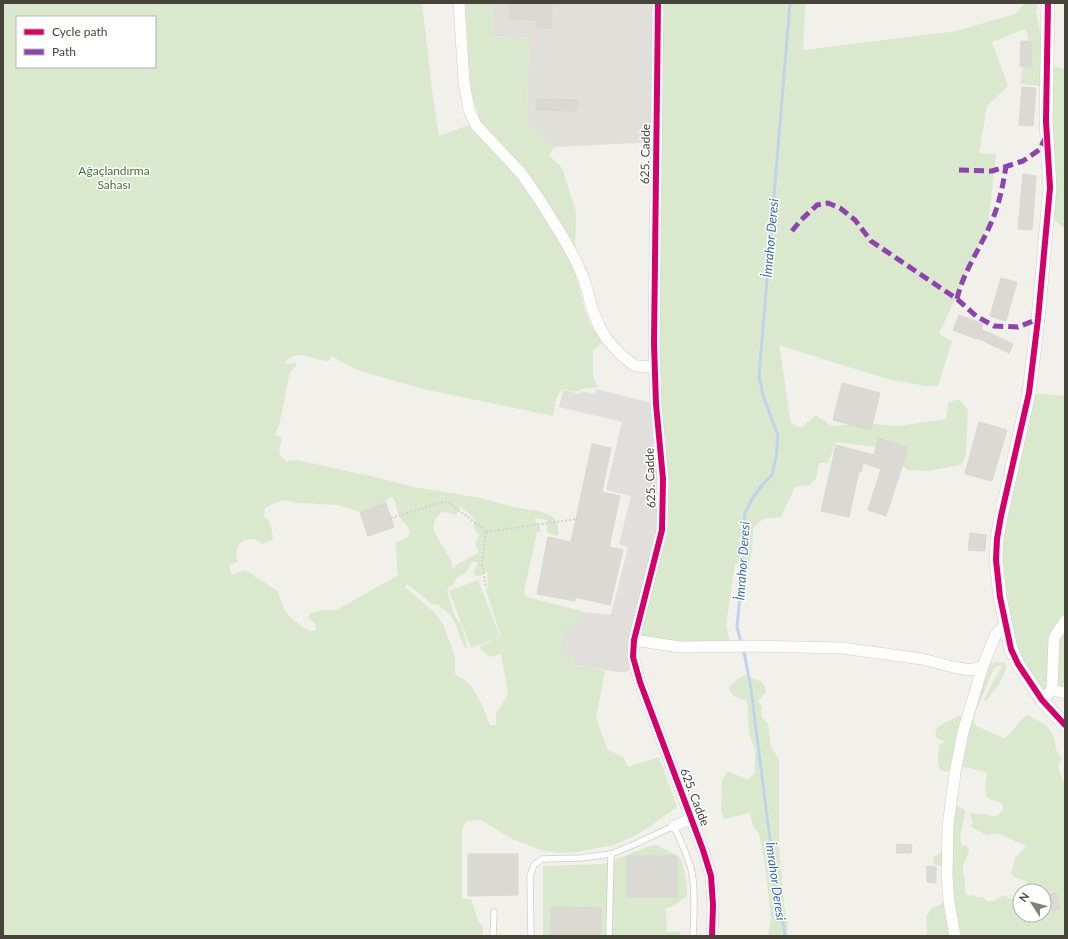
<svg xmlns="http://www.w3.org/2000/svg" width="1068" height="939" viewBox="0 0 1068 939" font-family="Lato,sans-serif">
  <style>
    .industrial { fill: #e1dfda }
    .green { fill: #dae9ce; fill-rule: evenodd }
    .parking { fill: #e0dfdc }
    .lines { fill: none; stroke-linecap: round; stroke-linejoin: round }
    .stream { stroke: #c1d3ea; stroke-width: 3 }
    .building { fill: #dbd9d4; stroke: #d9d7d1 }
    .service-casing { stroke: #cfcec9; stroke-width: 7 }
    .minor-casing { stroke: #cfcec9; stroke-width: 12 }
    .tertiary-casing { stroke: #cfcec9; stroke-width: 14 }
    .path { stroke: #d1d0cb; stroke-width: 2; stroke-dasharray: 2 2; stroke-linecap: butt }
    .service { stroke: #fdfdfc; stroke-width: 5.5 }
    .minor { stroke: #fdfdfc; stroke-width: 11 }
    .tertiary { stroke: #fdfdfc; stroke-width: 13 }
    .quiet { stroke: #8e44ad; stroke-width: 5; stroke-dasharray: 10 5; stroke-linecap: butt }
    .cycleway-casing { stroke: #fff; stroke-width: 8 }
    .cycleway { stroke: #d6006c; stroke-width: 6 }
    .labels { text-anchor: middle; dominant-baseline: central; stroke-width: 3; stroke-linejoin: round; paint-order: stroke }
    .street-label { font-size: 12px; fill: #464338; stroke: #fff }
    .park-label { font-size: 12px; fill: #3f7331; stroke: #fff }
    .water-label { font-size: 13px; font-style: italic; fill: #3b68a8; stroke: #fff }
  </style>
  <rect width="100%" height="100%" fill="#f1f0eb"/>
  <!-- industrial -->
  <polygon class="industrial" points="492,3 658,3 656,142 555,147 527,120 529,38 493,36"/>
  <!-- green -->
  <g class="green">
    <path d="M3 3H422L432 90 439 136 480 121 471 92 465 3H492L493 36 529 38 527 120 555 147 549 155 562 168 576 212 575 272 585 311 591 325 604 342 593 350V376L598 387 582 389 576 392 562 389 556 399 553 416 423 389 357 370 331 356 329 361C312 361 299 347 285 362L287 364 295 363 297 364 290 373 288 381 279 426 275 433 276 436H280L282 439 281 444 279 447 280 455 286 461 296 460 375 477 414 487 481 498 513 507 539 511 550 515 554 518 558 525V536L547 533V520L535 518V520C539 524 541 527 540 532H537L524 592 527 597 585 612 583 621 569 652 574 657V665L605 671 596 718 608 750 623 757 628 767 659 757 677 807 645 830 630 838 614 845 576 852 560 853 544 851 512 839 481 820 466 821 462 831V899H471L478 921 483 926V936H3ZM17 17H155V67H17ZM392 497C397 503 396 510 400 517 401 520 404 522 406 524 415 536 405 539 395 543 398 554 396 564 398 575L337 610H324L310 613 308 618 315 623 316 630 309 631C289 617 284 615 278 591L245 570 232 575 229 565 238 562C237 559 236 556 236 553 238 538 253 535 262 544L273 540C272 530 272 522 264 516L265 508 277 502 285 500 297 503 339 505 360 512 386 503V500ZM460 506 476 520 473 526 479 536 475 542 478 552 476 554 458 564 453 569 451 560 438 539 433 528 435 519 443 511 456 515ZM472 562H476L478 563 474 571 475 576H480L487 571 488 585 486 590 501 637 480 646 481 650 490 657 501 654 508 694 496 714V725H490L482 704 469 683 455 674V657L443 624 434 612 405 587 407 584 435 606 436 604C444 609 453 615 456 625 459 633 460 641 466 649L468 648 461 624 456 619 447 591 449 586H452L457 578 465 573Z"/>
    <path d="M658 3H805L803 50 956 31 1015 14 1025 3H1038L1036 11 1042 42 1040 86 1020 84 1028 37 1025 29 992 42 1008 86 987 106 979 153 996 154 988 228 939 334 952 341 938 386H926L887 379 779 345C784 371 786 397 791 423L801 428 816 415 832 426 863 423 898 426 946 419 948 403 959 399 968 410 966 455 961 465 928 471 907 470 889 449 836 442 828 463H819L816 479 809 485 795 487 781 517 763 519 753 528 752 550 749 564H735L726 625 731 647 634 640 655 397Z"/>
    <polygon points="1046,64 1065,69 1065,229 1048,215"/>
    <polygon points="1029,393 1065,396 1065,680 1061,692 1042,700 1018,664 996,560"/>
    <polygon points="478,580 500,637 471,648 449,591"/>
    <path d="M998 662 1005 663C1009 674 993 692 986 701L984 699 1002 666 1000 665 994 668 973 718 974 723 978 727 1004 738C1015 732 1017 721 1027 715 1035 719 1046 723 1051 732 1058 741 1052 748 1062 758 1055 769 1060 773 1065 784V936H905C912 934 920 936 927 934L926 916 932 908 940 905 946 897 945 865 941 867 933 863 934 857 944 850 953 808 958 806 965 810V813L960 838 962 845 968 847 969 852 963 865V870L965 881V894L968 896 974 895 978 897H983L987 901H994L1003 895 1011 899 1020 895V915H1044V891H1031L1032 888C1025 878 1018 881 1011 874L1015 858 1026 846 997 833 987 835 976 830 971 826 973 821 970 817 971 813C975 814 977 814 981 814 993 814 993 821 1003 810V806L1000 802 991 800 986 796 985 790 987 772 963 767 962 762 952 767 946 772 940 770 938 765 939 745 945 742 937 738 935 731C940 723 951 720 959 716L962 717 988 668 991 664Z"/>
    <path d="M746 675C757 681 763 678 766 692L758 701 762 707 761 716 768 724 771 747 779 759V845L784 905 788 924 787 936H768L771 918 765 864 759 834 753 826 750 813 724 819 721 810 722 779 728 771 748 780 755 773V750L749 734 747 700C738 699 731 697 729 687L739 678Z"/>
    <polygon points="652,845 657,845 678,856 682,861 687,885 687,896 672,907 666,908 667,932 680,931 681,936 543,936 543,866 604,864"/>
  </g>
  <!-- parking -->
  <polygon class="parking" points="596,389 656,404 662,530 635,664 627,672 618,672 573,665 574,657 568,656 568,652 561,650 567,626 574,627 576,622 583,621 585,612 611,615 628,547 619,544 631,496 606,490 622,422 559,407 563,390 580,394 581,391 595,394"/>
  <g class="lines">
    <!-- stream -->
    <polyline class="stream" points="785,936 784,927 779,911 751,689 745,657 737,627 742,575 743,533 745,513 752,499 763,484 772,475 776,457 778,436 763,395 759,376 790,3"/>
  </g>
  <!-- building -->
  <g class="building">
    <polygon points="510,3 552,3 551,28 537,28 538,20 510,19"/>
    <polygon points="1021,41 1032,42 1031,67 1020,66"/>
    <polygon points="1022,87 1036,88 1033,126 1019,125"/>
    <polygon points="537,99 577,100 576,111 536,110"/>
    <polygon points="1023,174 1036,176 1032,230 1018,229"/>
    <polygon points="1001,278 1017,282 1006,321 990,316"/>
    <polygon points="959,315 983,324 981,329 1013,344 1009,353 977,338 977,339 953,330"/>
    <polygon points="842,383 880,393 871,430 833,420"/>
    <polygon points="979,422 1007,430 992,481 965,474"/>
    <polygon points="879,438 908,448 886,516 868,510 881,469 863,463 861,472 859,471 849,517 821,511 836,445 874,455"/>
    <polygon points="592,444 611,448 602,492 620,496 609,547 623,550 610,605 575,597 575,601 537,594 548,537 571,542"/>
    <polygon points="386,503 394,527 368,536 360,512"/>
    <polygon points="970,533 986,535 985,551 968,550"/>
    <polygon points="897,844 912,845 911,853 896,853"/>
    <polygon points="468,854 518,854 518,895 468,896"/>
    <rect x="627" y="856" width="50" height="41"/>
    <polygon points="927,866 936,867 936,883 927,882"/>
    <polygon points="1056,893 1060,909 1045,912 1044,896"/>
    <polygon points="551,907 601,908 601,936 550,936"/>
  </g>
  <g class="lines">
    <!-- service casing -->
    <g class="service-casing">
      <g id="service">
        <polyline points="493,936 494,912"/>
        <path d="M531 936 530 876 534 865 542 859 581 858 611 854 633 845 674 826C681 843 691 861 693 879 695 898 694 917 693 936"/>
        <polyline points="609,936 611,854"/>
      </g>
    </g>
    <!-- minor casing -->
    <g class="minor-casing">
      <g id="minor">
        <polyline points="459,3 464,82 469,110 476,125 521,173 539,199 561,234 575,259 585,282 592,309 600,328 606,338 620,354 635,366 654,367"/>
        <polyline points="658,3 654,344 656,404 663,479 662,530 634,640 633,657 640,682 703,850 711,876 713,905 712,936"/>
        <polyline points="634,640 680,647 756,646 842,648 922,659 953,667 971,670 983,666 995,636 1005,625"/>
        <polyline points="1052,690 1054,638 1065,621"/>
        <polyline points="1047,695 1052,690 1065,693"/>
        <polyline points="674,826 691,819"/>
        <polyline points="955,936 949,902 947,876 948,826 955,773 963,732 983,666"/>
      </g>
    </g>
    <!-- tertiary casing -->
    <g class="tertiary-casing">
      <polyline id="tertiary" points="1048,3 1046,121 1050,188 1038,319 1029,393 1001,516 997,539 996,560 1000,597 1011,649 1018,664 1042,700 1065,725"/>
    </g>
    <!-- path -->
    <g class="path">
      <polyline points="391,518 439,503 446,502 449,503 481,527 486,532 482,564 486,588"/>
      <polyline points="486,532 576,519"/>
    </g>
    <!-- service -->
    <use href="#service" class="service"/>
    <!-- minor -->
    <use href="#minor" class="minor"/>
    <!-- tertiary -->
    <use href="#tertiary" class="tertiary"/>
    <!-- quiet -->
    <g class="quiet">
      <polyline points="959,170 992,171 1023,161 1039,150 1046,137"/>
      <polyline points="792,231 801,220 817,205 828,203 840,208 855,220 871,241 957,299 976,316 994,326 1018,327 1038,319"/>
      <path d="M957 299C963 272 980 249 991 223 999 205 1003 186 1006 166"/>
    </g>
    <!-- cycleway casing -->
    <g class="cycleway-casing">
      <g id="cycleway">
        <polyline points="658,3 654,344 656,404 663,479 662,530 634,640 633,657 640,682 703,850 711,876 713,905 712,936"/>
        <polyline points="1048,3 1046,121 1050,188 1038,319 1029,393 1001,516 997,539 996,560 1000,597 1011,649 1018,664 1042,700 1065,725"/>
      </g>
    </g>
    <!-- cycleway -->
    <use href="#cycleway" class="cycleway"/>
  </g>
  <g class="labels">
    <!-- street labels -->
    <g class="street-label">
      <text transform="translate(645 154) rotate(-89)">625. Cadde</text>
      <text transform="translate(650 478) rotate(-92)">625. Cadde</text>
      <text transform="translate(695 797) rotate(69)">625. Cadde</text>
    </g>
    <!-- park labels -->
    <g class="park-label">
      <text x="114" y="170">Ağaçlandırma<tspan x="114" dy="14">Sahası</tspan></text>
    </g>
    <!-- water labels -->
    <g class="water-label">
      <text transform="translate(770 238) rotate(-85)">İmrahor Deresi</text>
      <text transform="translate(742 561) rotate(-86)">İmrahor Deresi</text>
      <text transform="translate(776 881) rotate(82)">İmrahor Deresi</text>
    </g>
  </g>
  <!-- border -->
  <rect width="1068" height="939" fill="none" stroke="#464338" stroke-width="8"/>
  <!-- legend -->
  <rect x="16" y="16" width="140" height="52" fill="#ffffff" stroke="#b5b4af"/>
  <rect x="24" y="29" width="20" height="6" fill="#d6006c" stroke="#b5b4af"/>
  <text x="52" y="36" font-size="12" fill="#464338">Cycle path</text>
  <rect x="24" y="49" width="20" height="6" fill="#8e44ad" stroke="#b5b4af"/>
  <text x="52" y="56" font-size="12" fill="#464338">Path</text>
  <!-- north arrow -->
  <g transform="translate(1032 903) rotate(306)"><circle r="19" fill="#ffffff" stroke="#b5b4af"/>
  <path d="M0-3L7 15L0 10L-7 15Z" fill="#828077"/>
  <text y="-6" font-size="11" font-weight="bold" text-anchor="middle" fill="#464338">N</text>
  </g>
</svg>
